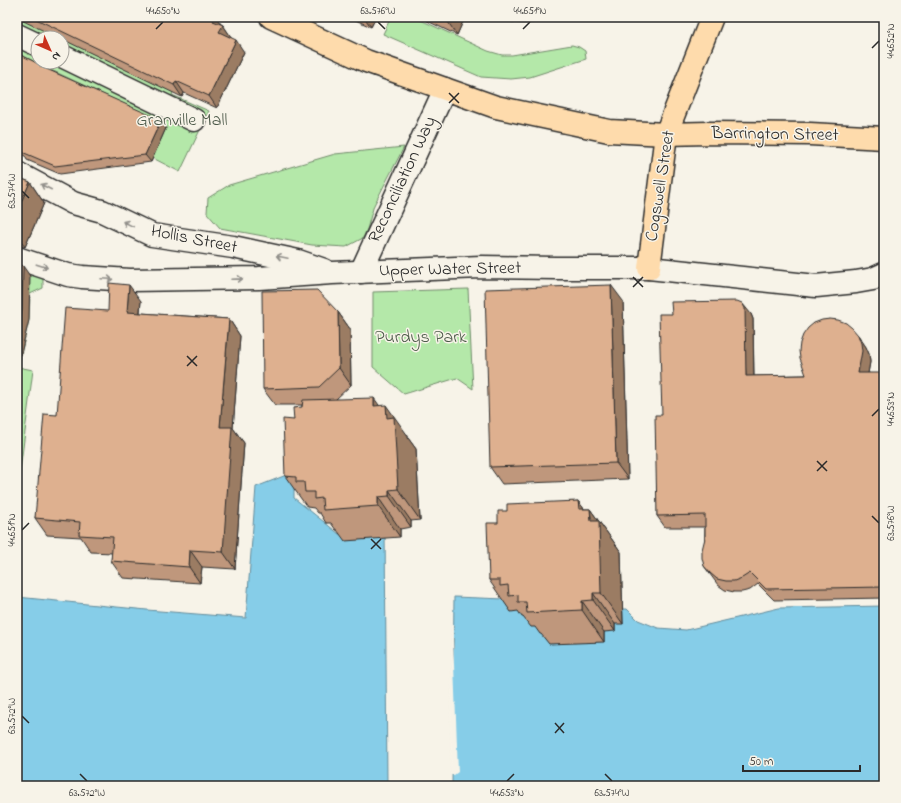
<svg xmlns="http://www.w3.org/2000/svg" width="901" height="803" viewBox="0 0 901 803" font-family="'Indie Flower',sans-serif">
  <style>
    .green { fill: #b4e8a9; stroke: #708a6a; fill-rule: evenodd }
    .water { fill: #86cde8; stroke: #628c9c }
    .pier { fill: #f7f3e8 }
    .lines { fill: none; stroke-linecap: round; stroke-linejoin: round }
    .minor-casing { stroke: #2b2b2b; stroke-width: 25 }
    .major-casing { stroke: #2b2b2b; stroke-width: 25 }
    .minor { stroke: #f7f3e8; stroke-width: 22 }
    .major { stroke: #fedbac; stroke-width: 22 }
    .wall { fill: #bf977b; stroke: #2b2b2b }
    .shaded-wall { fill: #9b7b64; stroke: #2b2b2b }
    .building { fill: #deb08f; stroke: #2b2b2b }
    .oneway { stroke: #918f8a }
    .ticks { fill: none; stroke: #2b2b2b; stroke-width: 1.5 }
    .labels { text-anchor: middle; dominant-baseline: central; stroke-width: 3; stroke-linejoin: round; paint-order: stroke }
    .park-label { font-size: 18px; fill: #4d5a4a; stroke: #f7f3e8 }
    .street-label { font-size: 18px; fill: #2b2b2b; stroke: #f7f3e8 }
    .neatline { fill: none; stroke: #2b2b2b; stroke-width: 1.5 }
    .ticks-label { font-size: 10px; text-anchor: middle; fill: #2b2b2b }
  </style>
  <rect width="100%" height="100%" fill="#f7f3e8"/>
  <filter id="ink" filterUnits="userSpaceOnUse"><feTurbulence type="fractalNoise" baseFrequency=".025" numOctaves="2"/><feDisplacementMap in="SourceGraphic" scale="8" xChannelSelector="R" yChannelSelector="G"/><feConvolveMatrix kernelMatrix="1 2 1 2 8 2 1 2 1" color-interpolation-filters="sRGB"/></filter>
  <g filter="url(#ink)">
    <!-- green -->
    <g class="green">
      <path d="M17 17 175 87 172 95 209 111 180 172 147 155 162 122 17 54ZM38 38H62V62H38Z"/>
      <polygon points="391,17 414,17 488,51 502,55 512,55 572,45 579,47 585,51 586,59 530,77 511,79 481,77 383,34"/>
      <path d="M498 17H560C540 23 517 27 498 17Z"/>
      <polygon points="404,147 374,205 367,229 363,238 346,247 312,245 220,228 207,213 208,198 229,185 335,154"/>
      <polygon points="17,270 43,277 43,288 30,294 29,320 18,367 33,370 17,494"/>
      <polygon points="468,289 473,389 457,378 404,394 373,367 373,292"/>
    </g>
    <!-- water -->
    <g class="water">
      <polygon points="294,472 294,498 339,534 385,530 387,786 17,786 17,597 147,610 246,618 256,487"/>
      <polygon points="454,597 505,599 558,610 627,609 638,620 658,628 686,630 779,608 884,606 884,786 452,786"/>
    </g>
    <!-- pier -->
    <polygon class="pier" points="452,610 458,772 454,775 450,775"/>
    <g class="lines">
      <!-- minor casing -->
      <g class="minor-casing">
        <g id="minor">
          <polyline points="17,35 38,45"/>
          <polyline points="62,56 194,120"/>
          <polyline points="17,173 73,203 102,211 152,235 233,247 298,261 324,270"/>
          <polyline points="17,258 68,275 82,277 130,280 259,278 332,273 481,267 556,268 649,268 816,286 856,282 873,279 884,274"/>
          <polyline points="361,272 445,89"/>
        </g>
      </g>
      <!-- major casing -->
      <g class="major-casing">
        <g id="major">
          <polyline points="271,17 366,61 496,107 609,131 666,134 708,133 810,134 884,138"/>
          <polyline points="649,268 666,134 712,17"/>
        </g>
      </g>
      <!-- minor -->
      <use href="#minor" class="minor"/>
      <!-- major -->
      <use href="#major" class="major"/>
    </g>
    <!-- wall -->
    <g class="wall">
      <polygon points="17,17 216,17 221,24 223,25 231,37 231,38 244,52 217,108 184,93 182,97 62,39 62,38 59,38 17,18"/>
      <polygon points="349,17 376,17 371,27"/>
      <polygon points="419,17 465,17 457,35"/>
      <polygon points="17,53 41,65 43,67 166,128 151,162 60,174 27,160 25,156 17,152"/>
      <polygon points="17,177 30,182 44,203 25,247 17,246"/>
      <polygon points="141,301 140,313 229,319 240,336 233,428 244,443 235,569 202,567 200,583 123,578 111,561 112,553 91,552 81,537 47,535 35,518 57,415 108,311"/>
      <polygon points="623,301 628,479 502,484 490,467"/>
      <polygon points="338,312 350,329 351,385 336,399 380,406 408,436 408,438 416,449 420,520 411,521 411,527 400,529 400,537 345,541 337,530 336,530 331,523 326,523 320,513 318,513 314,508 307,507 285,476 294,420 302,407 302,405 275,405 263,389"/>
      <polygon points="751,314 753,319 754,376 806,375 858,335 866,347 869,354 870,362 868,373 884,376 884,598 774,600 758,584 750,590 742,592 734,592 725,590 718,585 704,566 705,527 665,527 657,516 662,415"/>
      <polygon points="578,501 584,509 590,509 621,552 623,624 615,624 615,631 604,632 604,642 549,644 541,634 540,634 535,627 531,627 523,617 522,617 518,611 511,612 489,580 498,523 507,511"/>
    </g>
    <!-- shaded-wall -->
    <g class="shaded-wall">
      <polygon points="215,17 216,17 222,26 223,25 231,37 228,44 219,32 213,21"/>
      <polygon points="364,17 376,17 371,27"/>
      <polygon points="450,17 465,17 457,35 448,22"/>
      <polygon points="236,40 244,52 217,108 209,96"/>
      <polygon points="176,81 184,93 182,97 174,85"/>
      <polygon points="161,120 166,128 151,162 145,155"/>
      <polygon points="30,182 44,203 25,247 17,236 17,211"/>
      <polygon points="23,266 30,276 29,320 17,370 17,332"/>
      <polygon points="129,285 141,301 138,329 127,312"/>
      <polygon points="611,285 623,301 628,479 616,463"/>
      <polygon points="742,303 751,314 753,319 754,388 746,376"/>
      <polygon points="338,312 350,329 351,385 339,368"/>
      <polygon points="229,319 240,336 233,428 244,443 235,569 223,552 220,427"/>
      <polygon points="858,335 866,347 869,354 870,362 866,385 858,373"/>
      <polygon points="882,373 884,376 884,392 882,389"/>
      <polygon points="374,398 386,415 386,405 408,436 408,438 416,449 420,520 398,489 374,406"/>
      <polygon points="389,490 411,521 411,527 389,496"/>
      <polygon points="378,497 400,529 400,537 378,506"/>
      <polygon points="578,501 591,518 590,509 621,552 623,624 601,593 579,509"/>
      <polygon points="190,550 202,567 200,583 189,567"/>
      <polygon points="593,593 615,624 615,631 593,600"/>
      <polygon points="582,601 604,632 604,642 582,610"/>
    </g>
    <!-- building -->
    <g class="building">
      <polygon points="32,17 215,17 213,21 223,25 219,32 236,40 209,96 176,81 174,85"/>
      <polygon points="437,17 450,17 448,22"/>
      <polygon points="17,53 41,65 40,66 161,120 145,155 55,166 22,152 23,150 17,147"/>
      <polygon points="17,177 30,182 17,211"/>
      <polygon points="17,264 23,266 22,310 17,332"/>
      <polygon points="109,283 129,285 127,312 229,319 220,427 232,427 223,552 190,550 189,567 111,561 113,537 79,535 80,522 35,518 44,414 57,415 65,308 108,311"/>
      <polygon points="611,285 616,463 490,467 485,289"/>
      <polygon points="317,290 338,312 339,368 319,387 263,389 262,291"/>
      <polygon points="737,301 742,303 745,308 746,376 806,375 800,358 799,351 800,343 803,335 808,328 814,323 822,320 830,319 838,320 846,323 852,328 858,335 861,343 862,351 858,373 882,373 882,389 884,388 884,587 766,589 750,573 742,578 734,581 726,581 717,579 710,573 704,566 702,558 702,550 705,538 705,515 657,516 655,415 662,415 659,314 672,314 671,302"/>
      <polygon points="374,398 374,406 386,405 387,418 394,417 398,489 389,490 389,496 378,497 378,506 323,510 322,498 314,499 314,492 305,492 304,482 296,482 296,477 285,476 283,419 294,420 293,408 302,407 303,400"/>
      <polygon points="578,501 579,509 590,509 591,521 599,521 601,593 593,593 593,600 582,601 582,610 527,613 526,602 518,602 518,595 509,596 508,585 500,586 500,580 489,580 487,523 498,523 498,511 507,511 507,504"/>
    </g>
    <!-- one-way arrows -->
    <defs><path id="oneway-shaft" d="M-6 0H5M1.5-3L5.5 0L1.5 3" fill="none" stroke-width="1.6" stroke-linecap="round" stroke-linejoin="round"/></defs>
    <g class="oneway">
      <use href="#oneway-shaft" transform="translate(46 187) rotate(-153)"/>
      <use href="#oneway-shaft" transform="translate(128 224) rotate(-154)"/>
      <use href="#oneway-shaft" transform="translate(282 257) rotate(-168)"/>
      <use href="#oneway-shaft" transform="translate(42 266) rotate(18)"/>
      <use href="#oneway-shaft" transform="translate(107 279) rotate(3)"/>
      <use href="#oneway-shaft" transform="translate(237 279) rotate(-2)"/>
    </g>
  </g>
  <!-- ticks -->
  <path class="ticks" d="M378 22 385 29M156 29 163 22M523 29 530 22M872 48 879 41M449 93 459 103M449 103 459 93M22 191 29 198M633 277 643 287M633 287 643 277M187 356 197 366M187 366 197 356M872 416 879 409M817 461 827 471M817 471 827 461M872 516 879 523M22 530 29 523M371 539 381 549M371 549 381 539M22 716 29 723M555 723 564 733M555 733 564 723M80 774 87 781M605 774 612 781M507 781 514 774"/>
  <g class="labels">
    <!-- park labels -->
    <g class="park-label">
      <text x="182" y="121">Granville Mall</text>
      <text x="421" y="338">Purdys Park</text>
    </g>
    <!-- street labels -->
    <g class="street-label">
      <text transform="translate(775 135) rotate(1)">Barrington Street</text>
      <text transform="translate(403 180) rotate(-65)">Reconciliation Way</text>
      <text transform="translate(661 186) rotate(-81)">Cogswell Street</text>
      <text transform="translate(194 240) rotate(11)">Hollis Street</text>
      <text transform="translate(450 270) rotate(-1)">Upper Water Street</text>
    </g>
  </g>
  <!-- margin -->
  <rect width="901" height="803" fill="none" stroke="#f7f3e8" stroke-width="44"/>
  <!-- north arrow -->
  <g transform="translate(50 50) rotate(135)"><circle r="19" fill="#f7f3e8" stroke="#a5a39c"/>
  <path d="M0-3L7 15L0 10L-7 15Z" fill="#c8321e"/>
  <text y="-6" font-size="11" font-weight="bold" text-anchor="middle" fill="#2b2b2b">N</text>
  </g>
  <!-- scale -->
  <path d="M743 765v6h117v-6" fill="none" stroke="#2b2b2b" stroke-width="2"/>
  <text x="749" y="765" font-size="12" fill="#2b2b2b" stroke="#f7f3e8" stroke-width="3" paint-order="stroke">50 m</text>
  <rect x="22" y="22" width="857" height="759" class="neatline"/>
  <g class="ticks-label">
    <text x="163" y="14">44.650°N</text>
    <text x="378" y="14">63.576°W</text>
    <text x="530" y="14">44.651°N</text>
    <text transform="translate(890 41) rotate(-90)" y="4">44.652°N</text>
    <text transform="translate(11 191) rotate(-90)" y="4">63.574°W</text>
    <text transform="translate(890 409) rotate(-90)" y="4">44.653°N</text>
    <text transform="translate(890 523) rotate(-90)" y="4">63.576°W</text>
    <text transform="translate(11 530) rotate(-90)" y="4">44.651°N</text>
    <text transform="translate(11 716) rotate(-90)" y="4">63.572°W</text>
    <text x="87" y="796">63.572°W</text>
    <text x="507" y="796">44.653°N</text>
    <text x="612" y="796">63.574°W</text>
  </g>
</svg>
